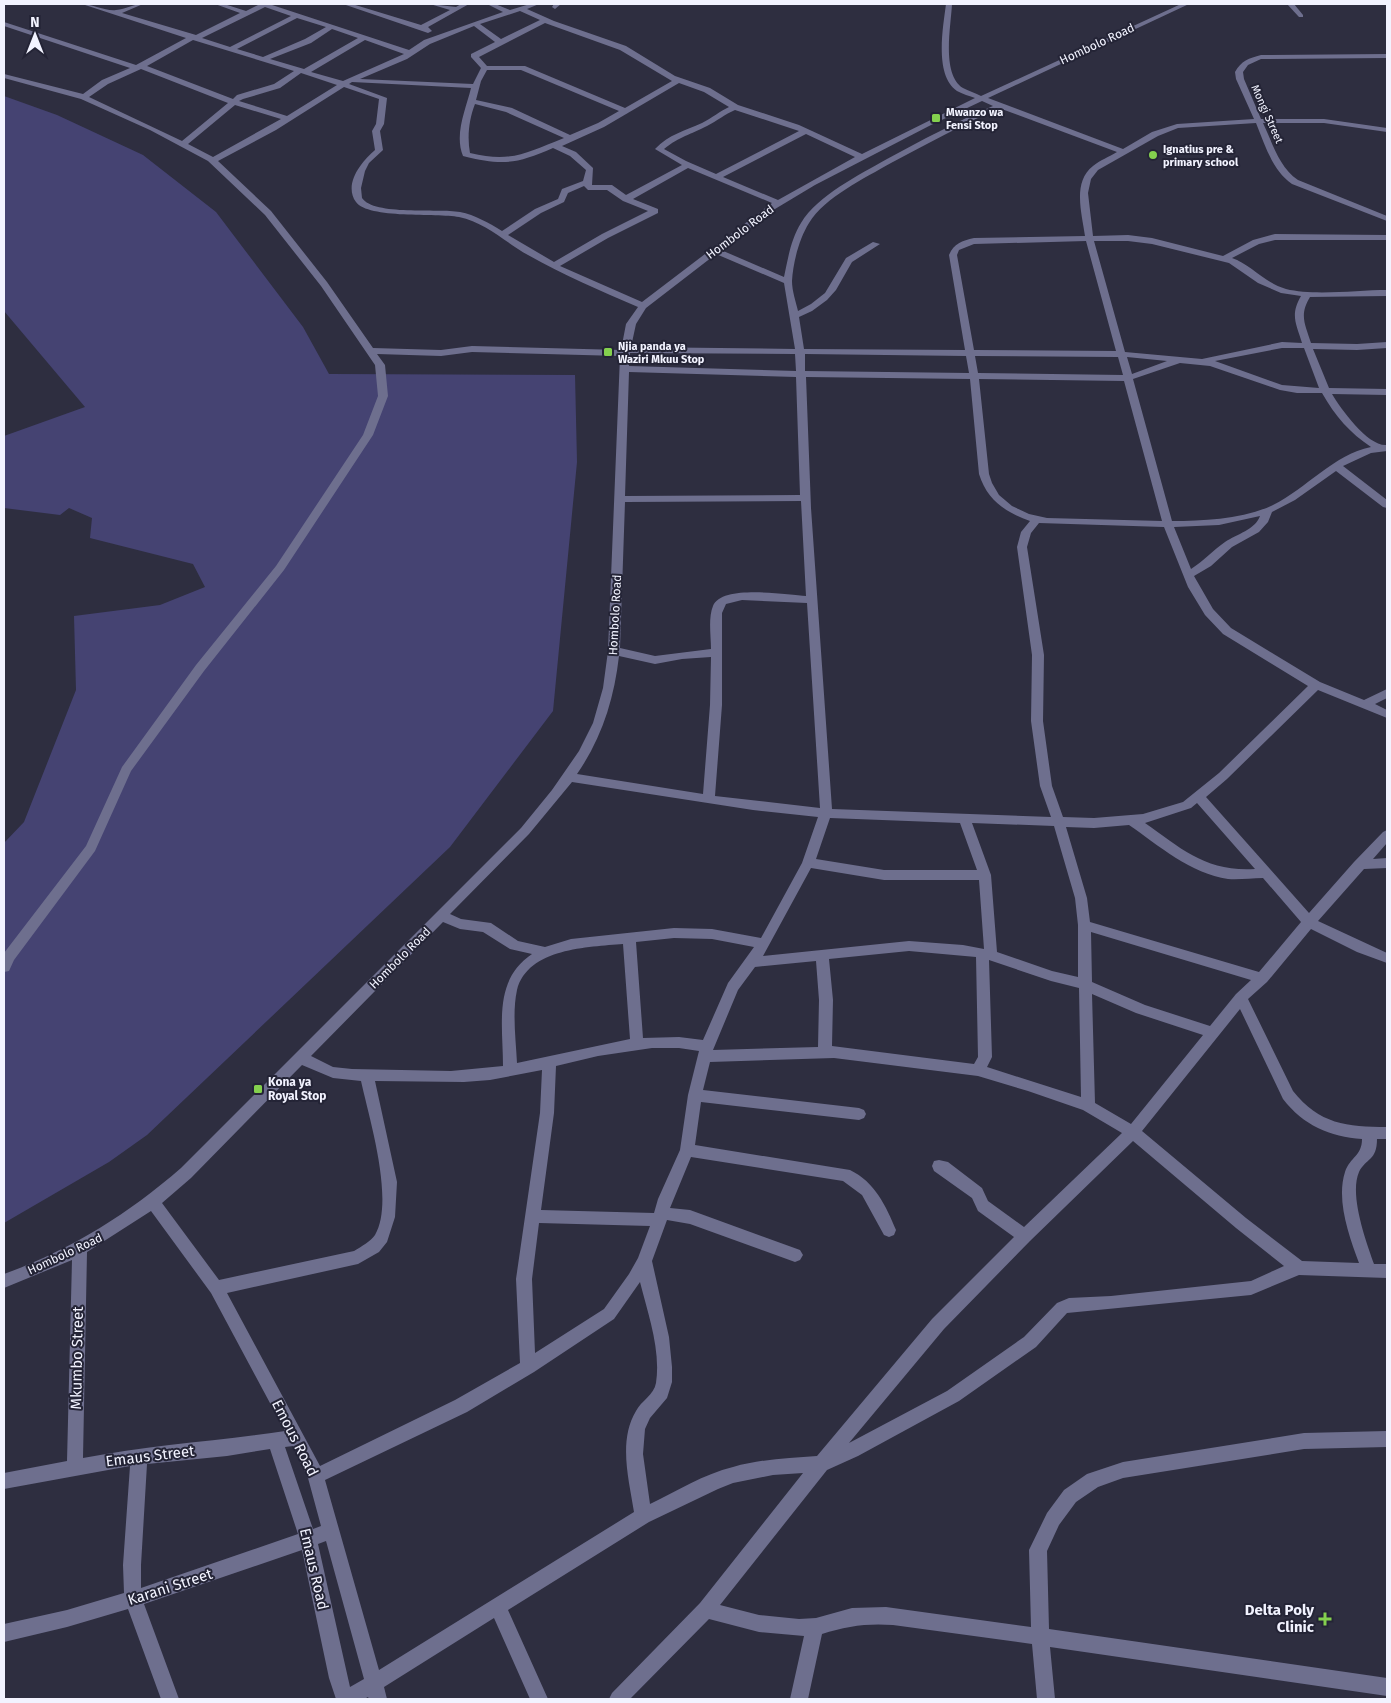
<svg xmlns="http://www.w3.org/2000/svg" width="1391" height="1703" viewBox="0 0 1391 1703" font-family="'Fira Sans',sans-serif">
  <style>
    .green { fill: #454372 }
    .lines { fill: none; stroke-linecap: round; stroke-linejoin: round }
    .minor { fill: #6e6f8e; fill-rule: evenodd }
    .poi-dot { fill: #84d04e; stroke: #242436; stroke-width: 2 }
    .labels { text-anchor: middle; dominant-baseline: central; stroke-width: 4; stroke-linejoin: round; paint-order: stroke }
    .far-poi-label { font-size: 11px; font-weight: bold; fill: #f2f3ff; stroke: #242436; text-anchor: start }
    .far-street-label { font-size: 11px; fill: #f2f3ff; stroke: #242436 }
    .street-label { font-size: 12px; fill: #f2f3ff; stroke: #242436 }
    .poi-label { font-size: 12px; font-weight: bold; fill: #f2f3ff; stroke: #242436; text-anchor: start }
    .near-street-label { font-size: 15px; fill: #f2f3ff; stroke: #242436 }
    .near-poi-label { font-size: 15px; font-weight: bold; fill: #f2f3ff; stroke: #242436; text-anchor: end }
  </style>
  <rect width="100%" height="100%" fill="#2e2e40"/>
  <!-- green -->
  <polygon class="green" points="4,96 57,115 143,155 216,212 303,327 329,374 575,375 577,462 553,711 450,847 147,1135 109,1162 4,1223 4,843 24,822 76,690 74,616 160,605 205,587 193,564 90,538 92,518 69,508 60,515 4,508 4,436 85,407 4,311"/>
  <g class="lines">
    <!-- minor -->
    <g class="minor">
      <path d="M82 4C92 4 108 12 116 10 126 9 133 4 143 4L122 13 196 35 240 13 215 4H224L246 11 260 4H269L409 50 424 40 503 12 487 4H495L510 10 530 4H539L527 9 554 21 626 46 675 76 710 88 738 105 799 125 862 154 975 98C970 96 962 94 957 91 934 75 943 28 946 4H952C951 26 941 74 963 88 968 91 976 93 981 96L1181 4H1189L988 98 1123 149 1152 132 1177 124 1254 119 1236 79 1235 72C1241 61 1249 58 1261 55L1387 54V58L1261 59 1248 65 1243 72 1244 79 1261 119H1324L1387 128V132L1324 123H1263C1273 144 1279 167 1298 180L1387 216V221L1292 184C1272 170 1265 145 1256 123L1178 128 1158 136 1098 170 1091 179 1088 193 1093 236 1128 235 1152 238 1223 256 1253 240 1275 234 1387 235V240H1275L1259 244 1232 258C1250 264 1265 283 1286 289 1314 296 1358 290 1387 290V296L1310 297C1299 315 1305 324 1311 343L1357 344 1387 342V348L1357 350 1313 349 1329 388 1387 389V395L1332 394C1341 409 1368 447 1387 445V451L1371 453 1343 466 1387 500V508L1383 507 1336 471 1295 500 1272 512 1268 522 1259 532 1232 547 1211 566 1194 576 1213 609 1231 628 1320 682 1364 700 1387 689V698L1375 704 1387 710V718L1318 690 1227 779 1206 797 1309 913 1354 862 1383 832 1387 830V843L1373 859 1387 858V868L1364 869 1318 921 1387 953V963L1357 952 1311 929 1267 982 1248 999 1293 1091C1319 1124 1347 1127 1387 1127V1139H1377C1377 1161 1366 1158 1359 1172 1349 1195 1366 1241 1374 1264H1387V1278L1299 1275 1251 1295 1067 1313 1036 1347 959 1401 858 1456 827 1470 720 1605 759 1615 799 1619 816 1618 852 1608 886 1607 1031 1627 1029 1550 1047 1513 1064 1490 1087 1474 1123 1462 1304 1433 1387 1431V1447L1304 1449 1123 1478 1098 1487 1076 1502 1059 1525 1047 1551 1049 1629 1387 1678V1696L1050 1647 1055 1699H1037L1032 1644 893 1625C868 1623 846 1626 822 1634L808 1699H790L804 1636 759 1632 709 1619 630 1699H609L612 1693 700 1603 803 1473 773 1475 733 1483 718 1489 649 1522 508 1610 548 1699H530L494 1618 384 1687 387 1699H369L368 1697 364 1699H336L329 1678 302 1550 144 1604 179 1699H161L128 1609 67 1627 4 1642V1624L67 1610 124 1593 123 1565 130 1466 4 1489V1473L67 1461 72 1260 4 1288V1274C70 1250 127 1215 181 1168L521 828 552 790 579 751 593 723 603 688 608 651 620 356 472 352 441 356 377 354 385 365 388 396 373 435 284 570 204 671 131 771 95 851 14 960 9 971 4 972V953L86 846 122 767 196 665 276 566 363 435 378 396 375 365 321 286 265 215 208 161 150 130 81 99 4 78V74L83 94 102 80 130 68 4 26V22L136 65 186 38ZM265 7 291 16 230 47 202 38ZM520 11 540 20 501 39 480 24ZM297 18 326 27 305 39 263 57 237 49ZM545 23 620 50 672 81 625 108 525 66H487L479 57ZM474 26 495 42 471 54V57L481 68 473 84 360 79 407 59 430 44ZM332 29 358 38 304 69 270 59 311 43ZM193 40 294 71 274 84 237 95 233 99 147 66ZM365 40 404 54 343 81 311 72ZM141 69 228 103 182 141 89 97 108 84ZM487 70H521L619 111 598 123 570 135 512 108 476 100 481 81ZM301 73 337 85 287 116 239 101 243 99 280 88ZM352 82 471 88C466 109 454 134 463 156 503 166 516 164 553 148L570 156 586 170 583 181 562 189 558 199 535 209 502 231C489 223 475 215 460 212 438 208 374 216 362 198L361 188 365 171 369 163 383 150 380 131 384 124 387 98 349 84ZM679 83 704 92 729 107C720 111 712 118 702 123 685 131 669 134 655 149L682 165 626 195 612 185H592L593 168 576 152 562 146 604 127ZM344 87 379 99 376 124 372 131 375 150C362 161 343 184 356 202 368 219 437 213 459 217 485 222 506 243 528 255 563 275 601 291 638 307L626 324 621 350 472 346 441 350 373 348 327 282 271 211 218 161 276 130ZM982 101 993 106C956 122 922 140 887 159 859 175 818 195 801 223 791 239 788 258 784 277L721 250 775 209 815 185 931 125ZM475 104 506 112 564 138C526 153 511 163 470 153 467 137 469 119 475 104ZM235 105 281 119 213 157 188 144ZM999 108 1117 152C1109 157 1100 160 1093 166 1072 182 1082 214 1085 236L974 238C962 241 954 243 949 255L965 350 804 349 799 317 812 311 827 300 836 290 852 262 880 244 873 242 846 258 825 293 811 304 798 311C796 302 792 291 792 281 793 263 799 239 809 223 825 197 865 178 891 163 927 144 962 125 999 108ZM735 110 799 131 716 174 686 161 664 149C680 136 690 135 707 126 717 121 725 114 735 110ZM806 134 855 157 778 200 723 177ZM688 168 772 203 642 302 560 266 608 238 658 213V209L633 199ZM584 186 588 190H607L623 201 648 211 602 234 554 262 508 235 541 213 564 202 568 193ZM1086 241 1116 351 974 350 957 255 959 250 974 244ZM1094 241H1128L1152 244 1229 263 1258 283 1281 293 1301 296C1290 315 1296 323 1302 343L1282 342 1202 359 1125 352ZM716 254 784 283 795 349 631 347 636 324 646 308ZM1282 348H1304L1319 388 1282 385 1215 361ZM630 353 795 354 796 371 629 366ZM805 354 966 356 969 373 805 371ZM975 356 1118 357 1123 375 978 373ZM1127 357 1167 361 1132 374ZM1180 363 1210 366 1280 390 1297 393H1322C1335 416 1350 433 1371 447 1333 455 1307 488 1273 505 1244 519 1205 521 1172 521L1133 379ZM629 372 796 377 800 495 625 496ZM806 377 970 379 979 474C987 500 1005 512 1030 521L1021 532 1017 547 1032 655 1031 721 1040 786 1051 817 832 809 811 508ZM979 379 1124 381 1162 521 1047 518 1029 514 1012 506 999 495 992 483 989 474ZM801 501 806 596C787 595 722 584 713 606 708 618 711 636 711 649L655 656 620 648 625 502ZM1260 516C1255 530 1237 534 1225 542 1213 550 1204 561 1191 569L1174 527 1219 525ZM1039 523 1164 527 1188 587 1205 615 1223 634 1308 686 1219 773 1183 802 1143 814 1094 818 1063 817 1052 786 1043 721 1044 655 1027 547 1031 533ZM742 600 807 603 820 808 715 796 722 705V613L726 604ZM619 656 655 664 682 659 711 657 710 705 703 794 577 774C602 738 614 699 619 656ZM572 782 753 810 818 817 802 863 761 938 712 929 674 928 571 939 545 947 518 941 491 923 461 919 450 914 529 834ZM1197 803 1255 869C1206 872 1182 849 1145 823L1191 808ZM830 818 960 823 977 870H884L816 859ZM972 823 1054 826 1075 898 1078 925V977L1052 971 997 952 991 875ZM1129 825C1158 845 1191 874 1228 879 1239 880 1251 878 1263 878L1301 922 1259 972 1090 922 1087 898 1066 827 1094 828ZM811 868 884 880H979L984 949 963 945 909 941 763 956ZM443 922 460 929 483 932 510 949 532 954C493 980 503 1025 503 1066L451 1071 352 1069 333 1067 311 1056ZM1091 932 1251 980 1236 994 1210 1026 1145 1005 1092 982ZM674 938 712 939 754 947 728 983 703 1040 679 1037 643 1038 636 942ZM623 944 630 1039 517 1063C516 1040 512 1013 517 990 528 948 588 947 623 944ZM909 951 976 957 978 1057 974 1064 832 1046 833 1000 829 959ZM989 960 1051 981 1079 988 1081 1097 987 1067 992 1057ZM816 961 819 1000 818 1047 713 1050 738 990 755 967ZM1092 994 1136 1013 1203 1035 1131 1124 1095 1103ZM1240 1009 1283 1099C1303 1125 1330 1137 1362 1139 1362 1156 1350 1157 1345 1172 1336 1200 1349 1236 1359 1263L1302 1261 1246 1218 1142 1131ZM652 1048H679L699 1051 688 1095 680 1150 658 1199 654 1213 541 1210 554 1113 556 1066 598 1056ZM834 1058 978 1076 1028 1091 1083 1110 1122 1133 1024 1227 988 1201 982 1188 948 1162 939 1160 934 1161 932 1166 934 1171 972 1198 978 1211 1014 1237 932 1319 817 1456C789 1458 761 1459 733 1467 704 1474 677 1491 650 1504L643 1454 645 1429 650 1418 667 1398 672 1382V1367L669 1337 652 1261 667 1220 690 1224 795 1262 800 1260 803 1255 800 1250 690 1210 670 1208 691 1157 843 1181 862 1195 884 1235 889 1237 894 1235 896 1230C886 1206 875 1182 850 1170L695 1145 701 1102 859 1120 864 1118 866 1114 864 1110 859 1108 703 1090 710 1062ZM302 1065 333 1078 361 1081C369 1118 395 1201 375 1235 370 1242 362 1246 354 1251L219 1280 162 1203 191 1178ZM542 1070 540 1113 516 1279 520 1363 455 1400 320 1466 227 1293 358 1264 379 1252 387 1242 395 1217 397 1182 375 1081 464 1082 490 1080ZM1133 1141 1236 1228 1284 1266 1251 1281 1111 1296 1069 1298 1057 1303 1024 1337 947 1391 849 1443 944 1329 1030 1241ZM151 1211 211 1293 285 1431C218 1441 150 1445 83 1458L87 1252ZM539 1223 650 1226 638 1258 629 1274 604 1309 535 1353 532 1279ZM640 1282C648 1314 661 1350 656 1383 654 1395 641 1401 636 1411 618 1441 629 1480 634 1512L379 1670 325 1480 467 1412 534 1372 614 1319ZM293 1446 308 1478 321 1526 313 1529 285 1447ZM270 1449 298 1534 141 1588V1565L147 1464 227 1456ZM326 1541 364 1679 350 1687 318 1544Z"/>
      <polygon points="343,4 352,4 421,25 450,10 430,4 456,7 461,4 469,4 428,27 432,31 428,33"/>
      <polygon points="554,4 561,4 555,9 552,7"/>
      <polygon points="1287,4 1294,4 1303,15 1303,17 1299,17"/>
    </g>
  </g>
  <!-- markers -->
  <g class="poi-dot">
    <rect x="931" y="113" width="10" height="10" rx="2.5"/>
    <circle cx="1153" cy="155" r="5"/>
    <rect x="603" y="347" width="10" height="10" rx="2.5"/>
    <rect x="253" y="1084" width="10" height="10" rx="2.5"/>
    <path d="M1322.5 1611.5h5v5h5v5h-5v5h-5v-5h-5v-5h5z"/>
  </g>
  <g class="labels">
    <!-- far-poi labels -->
    <g class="far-poi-label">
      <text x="946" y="112">Mwanzo wa<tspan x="946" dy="13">Fensi Stop</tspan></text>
      <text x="1163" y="149">Ignatius pre &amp;<tspan x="1163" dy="13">primary school</tspan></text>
      <text x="618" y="346">Njia panda ya<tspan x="618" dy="13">Waziri Mkuu Stop</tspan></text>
    </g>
    <!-- far-street labels -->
    <g class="far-street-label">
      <text transform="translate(1267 114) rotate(66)">Mongi Street</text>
    </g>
    <!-- street labels -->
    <g class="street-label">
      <text transform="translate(1097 44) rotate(-25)">Hombolo Road</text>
      <text transform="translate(740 232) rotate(-37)">Hombolo Road</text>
      <text transform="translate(615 615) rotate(-87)">Hombolo Road</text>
      <text transform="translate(400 958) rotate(-45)">Hombolo Road</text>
      <text transform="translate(65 1254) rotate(-25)">Hombolo Road</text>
    </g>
    <!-- poi labels -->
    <g class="poi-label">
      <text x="268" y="1082">Kona ya<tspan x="268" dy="14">Royal Stop</tspan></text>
    </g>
    <!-- near-street labels -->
    <g class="near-street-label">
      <text transform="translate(77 1358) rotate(-89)">Mkumbo Street</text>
      <text transform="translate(295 1438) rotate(63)">Emous Road</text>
      <text transform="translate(150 1456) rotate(-7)">Emaus Street</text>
      <text transform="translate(314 1569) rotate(77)">Emaus Road</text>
      <text transform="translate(170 1587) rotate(-18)">Karani Street</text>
    </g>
    <!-- near-poi labels -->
    <g class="near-poi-label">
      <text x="1314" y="1610">Delta Poly<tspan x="1314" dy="17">Clinic</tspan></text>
    </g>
  </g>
  <!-- border -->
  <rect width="1391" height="1703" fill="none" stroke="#f2f3ff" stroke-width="10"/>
  <!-- north arrow -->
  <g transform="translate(35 35)" stroke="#242436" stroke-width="4" paint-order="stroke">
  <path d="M0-4L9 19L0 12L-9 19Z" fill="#f2f3ff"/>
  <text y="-8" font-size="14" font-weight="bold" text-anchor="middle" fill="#f2f3ff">N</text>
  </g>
</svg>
